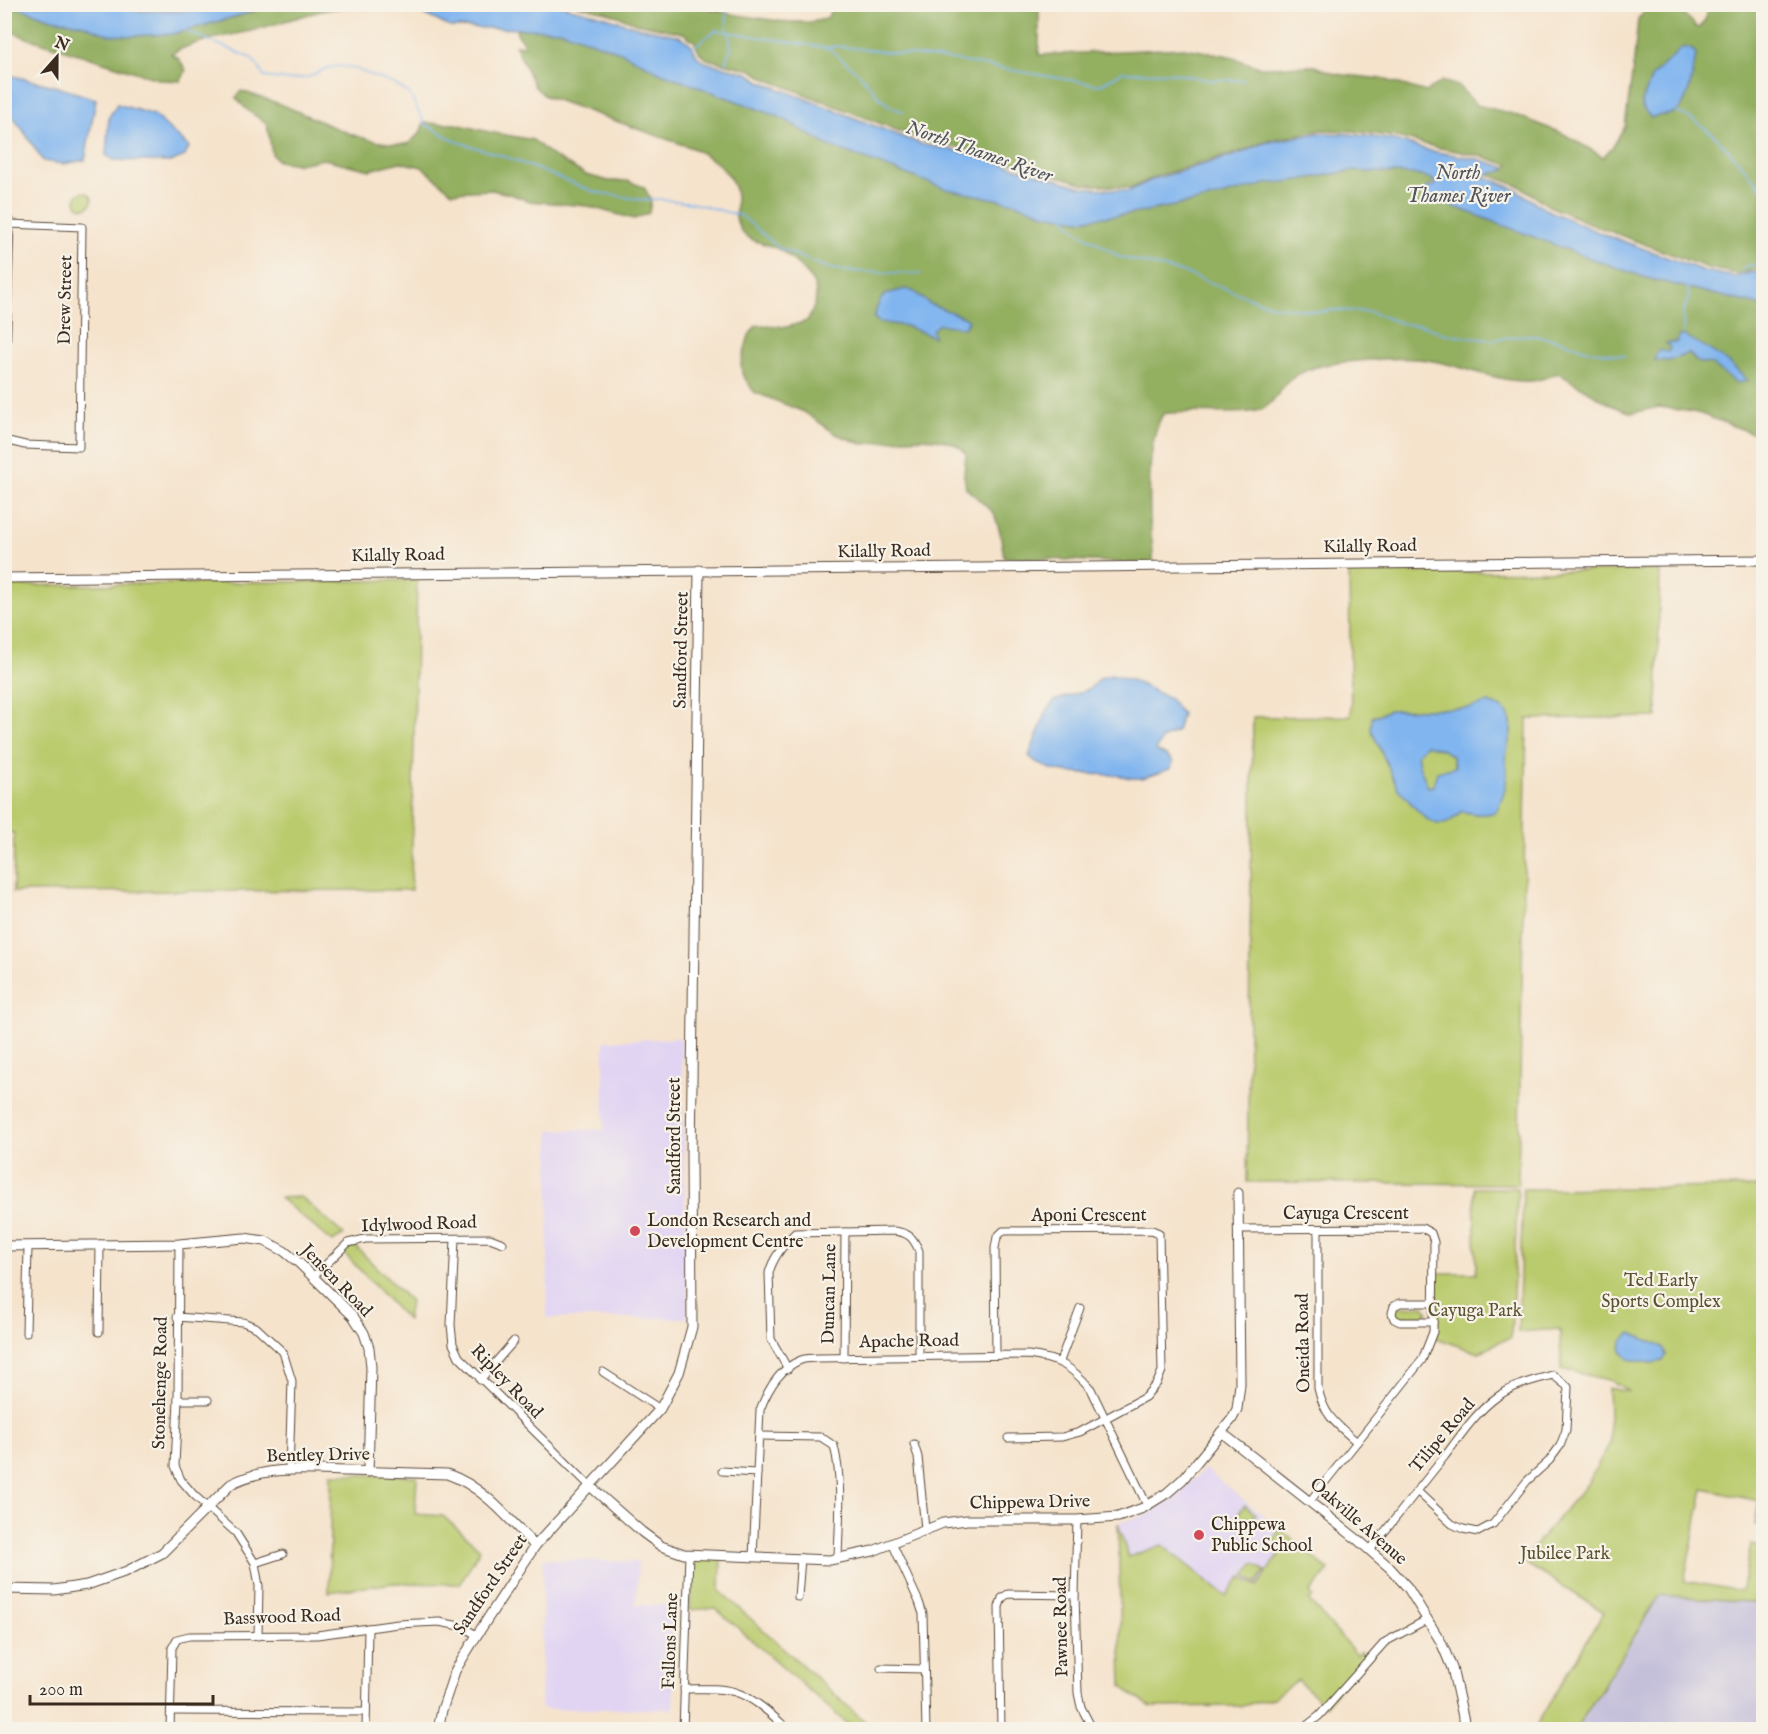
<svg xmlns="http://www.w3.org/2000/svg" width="1768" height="1734" viewBox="0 0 1768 1734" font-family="'IM FELL English',serif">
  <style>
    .built { fill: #e1d4f3 }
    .industrial { fill: #c5c0da }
    .green { fill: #bacb6d; stroke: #7a7a46; stroke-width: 1.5 }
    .forest { fill: #93af60; stroke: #676c3f; stroke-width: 1.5 }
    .water { fill: #81b5ef; stroke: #5e7086; stroke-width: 1.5; fill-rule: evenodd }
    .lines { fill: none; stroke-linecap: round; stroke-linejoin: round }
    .stream { stroke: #81b5ef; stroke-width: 1.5 }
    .street-casing { stroke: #574638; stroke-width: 9 }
    .secondary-casing { stroke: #574638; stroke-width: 11 }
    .street { stroke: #fff; stroke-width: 7 }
    .secondary { stroke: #fff; stroke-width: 9 }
    .poi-dot { fill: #d1495b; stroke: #f7f3e8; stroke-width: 2 }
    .labels { text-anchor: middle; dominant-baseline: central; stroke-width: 4.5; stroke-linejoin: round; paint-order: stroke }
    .street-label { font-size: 18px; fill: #3b2a1e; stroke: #f7f3e8 }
    .poi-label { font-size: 18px; fill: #3b2a1e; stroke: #f7f3e8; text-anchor: start }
    .park-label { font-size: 18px; fill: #5b5232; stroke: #f7f3e8 }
    .water-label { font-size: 20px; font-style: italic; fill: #50545d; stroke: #f7f3e8 }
  </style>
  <rect width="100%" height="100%" fill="#f7f3e8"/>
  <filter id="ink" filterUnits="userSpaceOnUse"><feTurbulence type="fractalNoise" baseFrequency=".0167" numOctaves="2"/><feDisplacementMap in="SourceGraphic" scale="12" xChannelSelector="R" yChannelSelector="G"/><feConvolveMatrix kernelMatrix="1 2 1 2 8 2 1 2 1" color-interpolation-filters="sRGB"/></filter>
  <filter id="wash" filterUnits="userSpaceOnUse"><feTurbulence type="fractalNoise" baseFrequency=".008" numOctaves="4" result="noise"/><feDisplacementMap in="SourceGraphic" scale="24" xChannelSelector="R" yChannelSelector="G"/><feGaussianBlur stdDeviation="1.35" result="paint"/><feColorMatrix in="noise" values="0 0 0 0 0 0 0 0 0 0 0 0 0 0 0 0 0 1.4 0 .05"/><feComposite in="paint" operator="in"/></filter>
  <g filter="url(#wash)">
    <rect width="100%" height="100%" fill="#f5e3cc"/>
    <!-- built -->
    <g class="built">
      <polygon points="681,1038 688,1318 547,1318 550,1130 604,1130 604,1041"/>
      <polygon points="1205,1469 1280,1529 1273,1540 1283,1549 1257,1586 1226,1596 1204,1578 1128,1558 1118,1523 1146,1515 1175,1498"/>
      <polygon points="543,1559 638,1562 636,1605 675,1605 673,1709 541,1709"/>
    </g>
    <!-- industrial -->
    <polygon class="industrial" points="1660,1595 1763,1600 1763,1729 1576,1730"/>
    <!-- green -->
    <g class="green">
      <circle cx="84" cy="200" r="8"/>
      <polygon points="1660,570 1657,717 1527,719 1518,1184 1247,1182 1253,717 1351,716 1349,573"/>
      <polygon points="417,580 411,890 13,892 14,833 4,832 5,586"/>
      <polygon points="1763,1187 1763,1527 1755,1525 1759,1501 1703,1489 1684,1581 1741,1591 1751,1545 1763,1547 1763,1603 1660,1595 1576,1729 1534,1729 1604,1612 1522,1561 1587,1484 1610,1443 1608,1388 1630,1392 1612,1381 1561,1369 1560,1329 1518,1332 1523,1189"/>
      <polygon points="1474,1188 1518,1188 1511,1338 1496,1343 1479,1353 1435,1338 1438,1310 1436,1273 1476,1273"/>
      <polygon points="301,1197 344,1235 332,1242 280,1198"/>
      <polygon points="354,1245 410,1301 407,1320 342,1251"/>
      <polygon points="1424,1306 1428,1311 1424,1316 1400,1317 1396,1315 1395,1311 1398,1307"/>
      <polygon points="331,1474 417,1476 415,1514 443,1516 480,1549 460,1584 393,1583 329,1592"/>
      <polygon points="1245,1505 1256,1514 1247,1525 1236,1516"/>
      <polygon points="1118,1523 1128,1557 1162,1545 1226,1596 1241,1577 1257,1586 1283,1549 1273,1540 1280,1529 1329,1570 1310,1593 1313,1597 1309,1601 1357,1655 1361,1651 1366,1656 1325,1706 1298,1680 1273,1698 1242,1706 1151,1707 1122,1687"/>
      <polygon points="696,1559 721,1559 720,1591 873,1729 853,1729 715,1608 690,1610 692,1563"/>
      <polygon points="1254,1563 1265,1571 1256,1583 1245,1575"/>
    </g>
    <!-- forest -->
    <g class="forest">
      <path d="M4 5H15L136 35 177 33 252 12 269 5H385C366 12 366 6 349 7 317 9 282 23 251 31 224 37 196 40 171 54L178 58 186 70 181 81 161 80 27 38 5 29Z"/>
      <path d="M127 5H203C179 10 151 9 127 5Z"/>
      <path d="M575 5H692L731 14 786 22H809L827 19 833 5H1039V55L1184 48 1225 55 1259 67 1315 66 1336 74 1383 79 1426 92 1442 81 1458 86 1477 105 1513 114 1564 134 1603 157 1614 145 1625 126 1634 60 1638 19 1650 5C1668 5 1686 12 1696 27L1700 28 1706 18V5H1763V269H1756L1738 274 1708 268 1601 228 1549 206 1521 187 1483 172 1506 169 1509 165 1481 156 1435 147 1397 137 1352 131 1321 130 1267 141 1243 151 1157 176 1132 188 1085 184 970 150 925 141 766 79 752 70 707 59 700 53 694 41 683 33 636 23 607 12Z"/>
      <path d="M515 25 563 28 1018 202 1270 182 1353 168 1416 172 1435 176 1438 183 1430 184 1427 190 1763 303V437L1698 413 1659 407 1632 413 1613 406 1558 373C1550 376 1541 380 1532 381 1506 384 1465 367 1438 362 1415 357 1393 358 1370 360 1344 362 1311 363 1291 379 1280 388 1276 402 1263 409 1244 417 1188 409 1163 414 1148 439 1149 487 1150 517 1150 533 1154 548 1153 564L1004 557 1000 532 994 513 966 488 964 475 966 453C945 428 891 442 862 444L836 434 804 412 754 392 742 374 741 363 749 335 756 326 761 325 787 327 807 321C823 296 817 280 795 262 790 258 786 253 780 250 768 243 747 243 740 229 734 219 736 209 736 198 735 172 712 158 692 148L545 96 534 86 515 45 525 46 517 33Z"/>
      <path d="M241 91C259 97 277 102 294 110 331 126 366 145 408 144L420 133 424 123 456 124 489 132 533 140 551 155 586 175 609 181H628L644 187 651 200 649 213 634 219 587 206 529 201 510 194 492 190 452 192 422 167 400 162 370 170 324 159 298 164 278 161 272 154 267 124 246 109 236 98Z"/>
    </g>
    <!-- water -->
    <g class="water">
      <polygon points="106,5 141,11 189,11 214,4 265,5 248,13 173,34 133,36 109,35 81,24 52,19 11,5"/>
      <polygon points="405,5 559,5 603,16 633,26 679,36 691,44 697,56 704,62 748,73 762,82 921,144 967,153 1082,187 1129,191 1154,179 1239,154 1264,143 1318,133 1349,134 1394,140 1431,151 1478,159 1507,168 1503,171 1481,175 1517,190 1545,209 1598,232 1704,271 1735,277 1753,272 1763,272 1763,306 1647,278 1592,259 1431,198 1424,193 1427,187 1435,186 1435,183 1432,179 1413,174 1350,171 1293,181 1266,184 1209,199 1137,213 1079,220 1045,214 1015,203 946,189 857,156 827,145 782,118 661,73 623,53 560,30 450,27"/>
      <path d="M1683 47 1693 50 1696 55C1693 70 1689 107 1674 113 1667 116 1658 114 1651 118L1642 107V102L1652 76Z"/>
      <polygon points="5,74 54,86 96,99 85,160 63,164 43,161 23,130 5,107"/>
      <polygon points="117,104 154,115 189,147 185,156 170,162 113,160 106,155 109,117"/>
      <path d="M906 289 913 291 930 304 966 318 969 321 964 328 939 324 932 330 934 337 906 326 879 322 874 318C881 293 881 295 906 289Z"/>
      <path d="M1683 335C1707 348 1730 360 1747 381L1736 383 1711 364 1697 362 1689 353 1669 361 1654 360 1658 350 1668 352 1670 348 1666 343 1677 342 1679 336Z"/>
      <path d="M1111 675 1134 681 1170 699 1182 714 1177 731 1162 739 1156 750C1162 755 1169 755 1173 762L1171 768C1167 771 1147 777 1141 778 1133 780 1122 775 1113 775 1086 773 1050 777 1029 756L1046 712 1054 701 1089 689 1101 678Z"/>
      <path d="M1488 703C1498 706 1507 709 1510 719 1514 729 1508 742 1507 752 1505 760 1507 768 1507 776 1506 787 1501 802 1496 812 1484 816 1474 815 1462 811 1458 815 1452 821 1447 823 1426 830 1410 799 1398 789L1371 729 1372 717 1390 710 1469 708ZM1426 745 1443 750 1452 756 1455 767 1437 772 1433 786 1428 787 1419 765 1417 754Z"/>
      <polygon points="1631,1333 1663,1347 1666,1355 1663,1361 1651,1363 1628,1359 1621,1351 1622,1341"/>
    </g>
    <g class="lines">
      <!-- stream -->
      <g class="stream">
        <polyline points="726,4 727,31"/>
        <polyline points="184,30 251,58 258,66 264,77 290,80 309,77 327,68 339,66 353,68 394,84 409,93 425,124 455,141 506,157 595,192 643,200 658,199 692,203 742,216 779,248 825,267 844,271 921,274"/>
        <polyline points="693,47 716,30 827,48 836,46 946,59 1100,85 1122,72 1174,73 1208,80 1244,80"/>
        <path d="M828 48C840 58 853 67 864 79 876 93 884 107 903 111"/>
        <polyline points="723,67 731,48 729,33"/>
        <path d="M1676 112C1713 124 1738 163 1764 191"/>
        <polyline points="1064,217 1076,230 1120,257 1185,273 1258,301 1274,306 1321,312 1333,310 1370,312 1404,324 1422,325 1442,333 1466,337 1491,340 1528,335 1558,340 1592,351 1625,356"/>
        <polyline points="1742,272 1746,266 1764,263"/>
        <polyline points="1683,335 1683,313 1689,296 1687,286"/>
      </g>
    </g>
  </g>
  <g filter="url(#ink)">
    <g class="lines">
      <!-- street casing -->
      <g class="street-casing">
        <g id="street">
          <polyline points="4,440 25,445 79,447 79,439 82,227 9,224"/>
          <polyline points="1239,1229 1422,1228 1431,1233 1434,1242 1433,1332 1422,1360 1310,1501"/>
          <path d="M1318 1229V1388C1324 1416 1336 1424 1357 1442"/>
          <polyline points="455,1239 451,1325 453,1344 459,1357 591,1487"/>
          <polyline points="179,1244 178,1400 175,1466 181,1480 194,1495 236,1533 255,1563 259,1586 258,1636"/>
          <polyline points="313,1277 348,1243 365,1239 490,1238 503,1243"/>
          <polyline points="177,1317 243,1322 257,1328 283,1352 292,1381 289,1471"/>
          <polyline points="1433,1322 1400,1322 1394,1319 1392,1313 1394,1306 1400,1303 1434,1303"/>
          <polyline points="99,1332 100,1244"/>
          <polyline points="26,1333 28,1246"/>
          <polyline points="996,1355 995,1248 997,1237 1003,1231 1152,1230 1159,1233 1162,1371 1157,1383 1145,1397 1080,1432 1062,1437 1008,1438"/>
          <polyline points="844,1358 845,1232"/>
          <polyline points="1060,1361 1080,1308"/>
          <path d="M788 1369 771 1339 769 1273C773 1257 784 1244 795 1233L894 1231C909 1233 913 1237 919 1251V1356"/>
          <polyline points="603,1372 660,1409"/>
          <polyline points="480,1380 514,1341"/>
          <polyline points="178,1400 208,1400"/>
          <path d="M759 1436 821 1437 834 1446C843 1481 839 1522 838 1558"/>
          <polyline points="914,1444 918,1457 925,1529"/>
          <polyline points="722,1471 757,1473"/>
          <polyline points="1077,1520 1075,1595 1078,1693 1081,1707 1093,1730"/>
          <polyline points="892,1543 919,1602 923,1614 926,1730"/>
          <path d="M1370 1550C1395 1519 1420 1487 1445 1456 1461 1435 1476 1412 1497 1397 1513 1385 1534 1380 1553 1375L1568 1387 1566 1430 1560 1446 1549 1461 1527 1481 1493 1524 1478 1532 1463 1529 1452 1524 1417 1491"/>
          <path d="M753 1557 760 1410C767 1391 780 1368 801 1360 806 1358 814 1358 819 1358L1028 1355C1059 1359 1071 1366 1091 1389L1147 1505"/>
          <polyline points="255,1563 283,1554"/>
          <polyline points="798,1597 801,1558"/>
          <polyline points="881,1668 924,1669"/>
          <path d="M684 1689C701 1689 719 1687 735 1692 755 1698 774 1717 789 1730"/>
          <polyline points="171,1711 366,1712"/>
          <polyline points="170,1730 172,1648 177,1639 189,1636 317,1635 398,1624 439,1622 460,1626 477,1635"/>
          <polyline points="366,1730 368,1628"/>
          <polyline points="683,1730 689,1554"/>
          <polyline points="1001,1730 999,1607 1002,1598 1008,1594 1075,1595"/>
          <polyline points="1301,1730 1319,1716 1385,1642 1428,1619"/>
        </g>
      </g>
      <!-- secondary casing -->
      <g class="secondary-casing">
        <g id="secondary">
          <polyline points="4,209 9,224 4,395"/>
          <polyline points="4,578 1764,560"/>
          <polyline points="4,1246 179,1244 244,1238 265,1241 284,1251 299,1263 353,1316 364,1333 369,1348 371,1367 368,1472"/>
          <polyline points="1221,1432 1358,1540 1389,1567 1408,1588 1441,1642 1452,1668 1466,1730"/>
          <polyline points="591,1487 642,1532 661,1546 684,1554 830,1560 873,1551 943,1523 967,1520 1077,1520 1118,1517 1143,1508 1167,1493 1183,1479 1232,1419 1237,1409 1240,1384 1238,1193"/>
          <path d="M4 1589 54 1590 87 1585 127 1571 162 1553 231 1484C267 1465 310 1470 349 1471 382 1472 414 1473 447 1474 483 1486 509 1519 535 1546"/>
          <polyline points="438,1730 442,1710 455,1671 477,1635 535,1546 660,1409 679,1373 692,1327 691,1156 699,570"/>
        </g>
      </g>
      <!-- street -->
      <use href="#street" class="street"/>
      <!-- secondary -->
      <use href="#secondary" class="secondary"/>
    </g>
  </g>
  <!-- markers -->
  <g class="poi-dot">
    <circle cx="635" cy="1231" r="6"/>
    <circle cx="1199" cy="1535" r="6"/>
  </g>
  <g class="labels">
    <!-- street labels -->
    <g class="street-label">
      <text transform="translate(66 300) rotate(-89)">Drew Street</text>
      <text transform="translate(1370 547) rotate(-1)">Kilally Road</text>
      <text transform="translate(884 552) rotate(-1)">Kilally Road</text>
      <text transform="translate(398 556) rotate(-1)">Kilally Road</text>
      <text transform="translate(682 650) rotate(-89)">Sandford Street</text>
      <text transform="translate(675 1136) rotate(-90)">Sandford Street</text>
      <text x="1346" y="1214">Cayuga Crescent</text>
      <text x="1089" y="1216">Aponi Crescent</text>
      <text transform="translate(419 1225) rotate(-2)">Idylwood Road</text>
      <text transform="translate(336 1281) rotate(46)">Jensen Road</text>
      <text transform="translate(830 1294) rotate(-89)">Duncan Lane</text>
      <text transform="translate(909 1342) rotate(-1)">Apache Road</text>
      <text transform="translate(1304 1343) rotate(-91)">Oneida Road</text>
      <text transform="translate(506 1382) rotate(46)">Ripley Road</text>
      <text transform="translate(161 1383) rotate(-89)">Stonehenge Road</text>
      <text transform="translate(1443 1436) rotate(-50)">Tilipe Road</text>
      <text transform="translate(318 1456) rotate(-1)">Bentley Drive</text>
      <text transform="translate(1030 1503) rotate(-1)">Chippewa Drive</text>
      <text transform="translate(1358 1522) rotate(41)">Oakville Avenue</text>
      <text transform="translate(491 1585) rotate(-56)">Sandford Street</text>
      <text transform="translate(282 1618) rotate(-2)">Basswood Road</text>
      <text transform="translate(1062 1627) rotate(-91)">Pawnee Road</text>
      <text transform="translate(671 1641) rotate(-88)">Fallons Lane</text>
    </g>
    <!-- poi labels -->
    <g class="poi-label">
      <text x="647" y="1221">London Research and<tspan x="647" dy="21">Development Centre</tspan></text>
      <text x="1211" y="1525">Chippewa<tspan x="1211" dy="21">Public School</tspan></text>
    </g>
    <!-- park labels -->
    <g class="park-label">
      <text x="1661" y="1281">Ted Early<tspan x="1661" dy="21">Sports Complex</tspan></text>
      <text x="1475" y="1311">Cayuga Park</text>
      <text x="1565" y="1554">Jubilee Park</text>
    </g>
    <!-- water labels -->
    <g class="water-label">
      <text transform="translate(979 152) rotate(19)">North Thames River</text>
      <text x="1458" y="173">North<tspan x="1458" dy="23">Thames River</tspan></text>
    </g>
  </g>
  <!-- margin -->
  <rect width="1768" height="1734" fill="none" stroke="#f7f3e8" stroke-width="24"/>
  <!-- north arrow -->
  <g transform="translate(57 57) rotate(21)" stroke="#f7f3e8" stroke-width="4.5" paint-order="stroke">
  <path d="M0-4.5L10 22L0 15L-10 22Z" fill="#3b2a1e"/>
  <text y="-9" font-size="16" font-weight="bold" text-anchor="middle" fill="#3b2a1e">N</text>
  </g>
  <!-- scale -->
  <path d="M30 1695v9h183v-9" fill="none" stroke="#3b2a1e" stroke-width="3"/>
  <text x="39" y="1695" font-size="18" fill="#3b2a1e" stroke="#f7f3e8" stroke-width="4.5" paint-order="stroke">200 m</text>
</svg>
